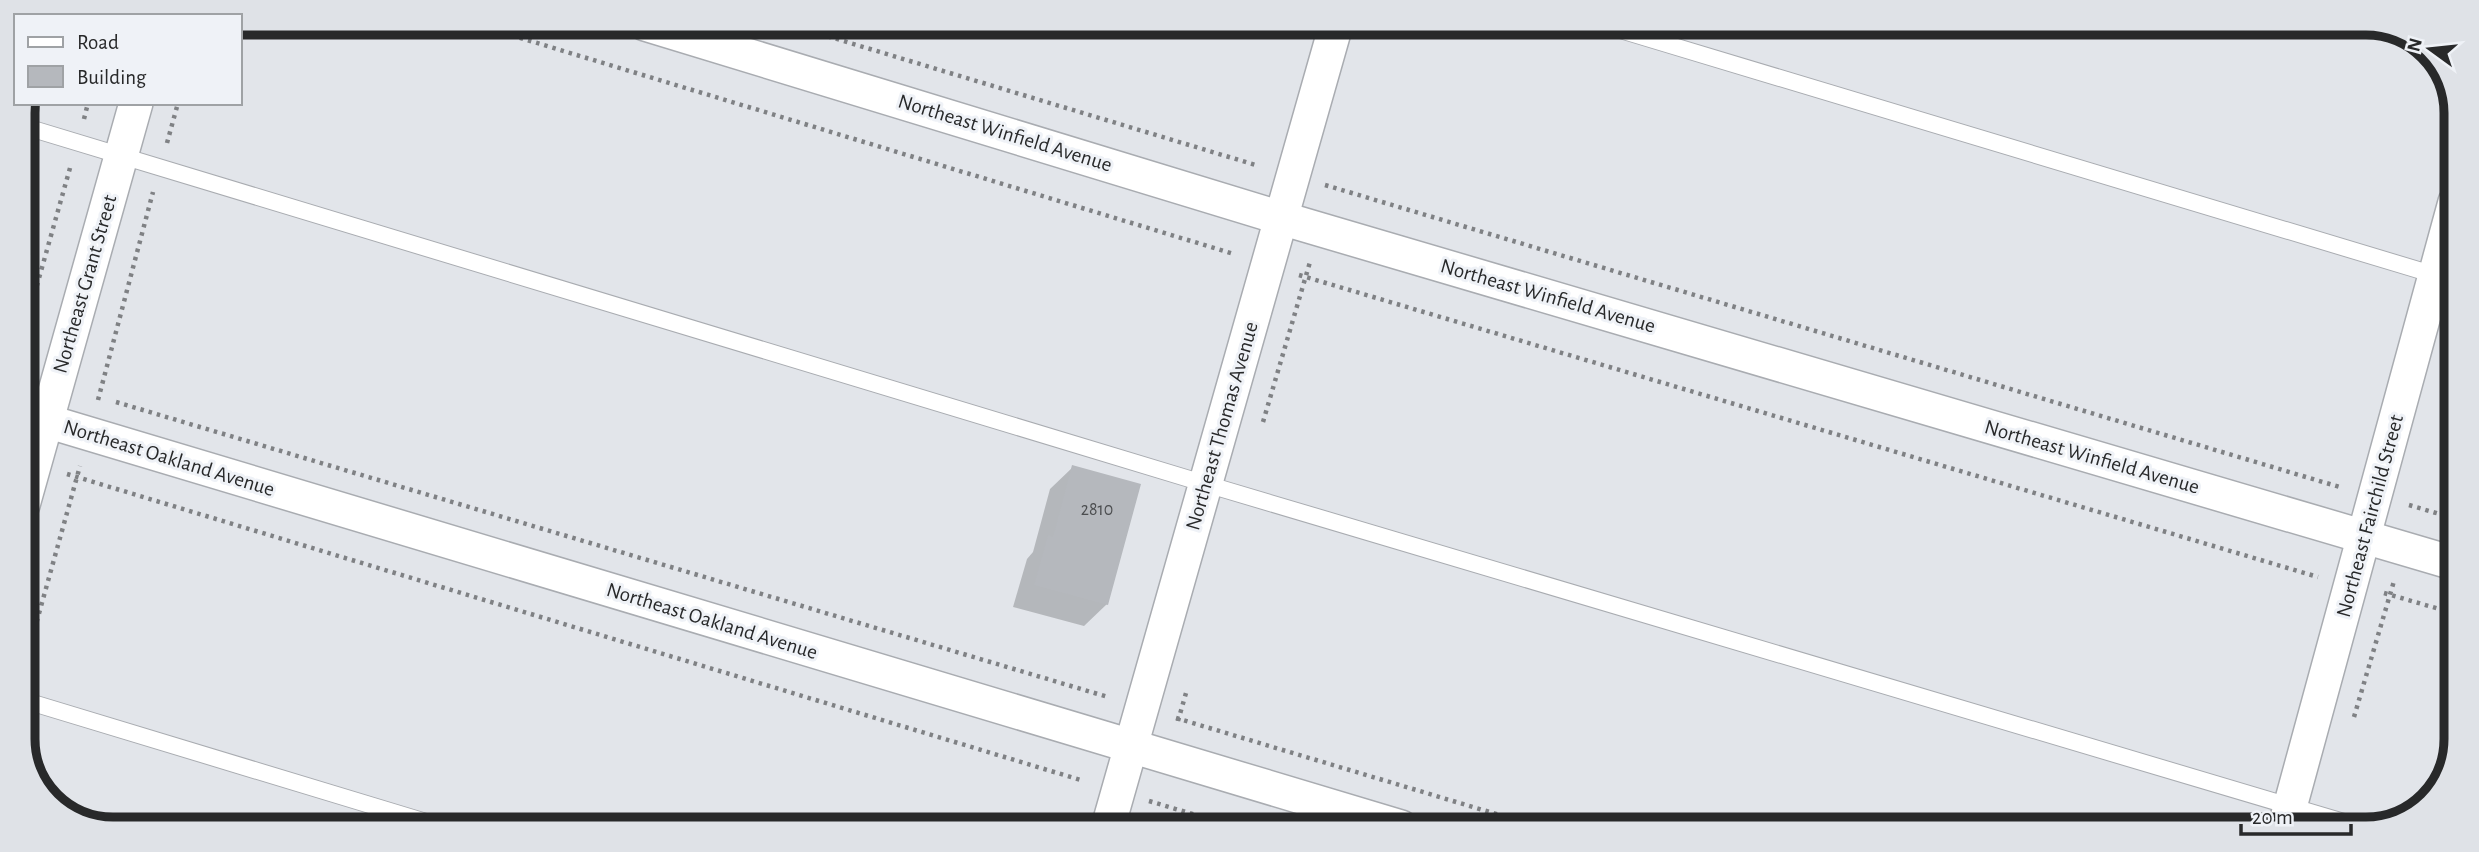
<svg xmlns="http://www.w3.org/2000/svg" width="2479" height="852" viewBox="0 0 2479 852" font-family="'Alegreya Sans',sans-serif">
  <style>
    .shadow { fill: #0003 }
    .building { fill: #b5b8bd }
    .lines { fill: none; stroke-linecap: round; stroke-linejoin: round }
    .lane-casing { stroke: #a9acb1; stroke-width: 18 }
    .street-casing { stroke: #a9acb1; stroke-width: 36 }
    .path { stroke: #7f8184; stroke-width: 4.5; stroke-dasharray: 3.5 5; stroke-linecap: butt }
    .lane { stroke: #fff; stroke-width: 16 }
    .street { stroke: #fff; stroke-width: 33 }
    .labels { text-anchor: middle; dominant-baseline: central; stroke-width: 6; stroke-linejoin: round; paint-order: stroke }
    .number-label { font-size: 18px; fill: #4b4d4f }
    .street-label { font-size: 21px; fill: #28292a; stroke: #eff2f7 }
    .rim { fill: none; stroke: #28292a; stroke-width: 9 }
  </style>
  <rect width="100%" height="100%" fill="#e2e5ea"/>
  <!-- shadow -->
  <polygon class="shadow" points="1073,467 1107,604 1084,626 1013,607 1027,559 1033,552 1050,489"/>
  <!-- building -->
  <polygon class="building" points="1072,465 1141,484 1108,605 1034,585 1048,535 1053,537"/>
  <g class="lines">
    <!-- lane casing -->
    <g class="lane-casing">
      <g id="lane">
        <polyline points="1607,26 2455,281"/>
        <polyline points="23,126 1206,484 2367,829"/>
        <polyline points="23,700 436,825"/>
      </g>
    </g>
    <!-- street casing -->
    <g class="street-casing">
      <g id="street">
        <polyline points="645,24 1281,218 2453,563"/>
        <polyline points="23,414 1401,827"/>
        <polyline points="23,505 136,103"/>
        <polyline points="1108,827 1336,25"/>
        <polyline points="2284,829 2455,202"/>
      </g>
    </g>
    <!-- path -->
    <g class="path">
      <polyline points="471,23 1234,254"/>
      <polyline points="787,24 1259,166"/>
      <polyline points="84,119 88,103"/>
      <polyline points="167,143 178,103"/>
      <polyline points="1325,185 2343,488"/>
      <polyline points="1299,275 2318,577"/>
      <polyline points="23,335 70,168"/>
      <polyline points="98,400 153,192"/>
      <polyline points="116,402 1108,697"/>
      <polyline points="1263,422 1310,262"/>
      <polyline points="67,474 1084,781"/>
      <polyline points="2409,505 2453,518"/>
      <polyline points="2384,593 2453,613"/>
      <polyline points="23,671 80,466"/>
      <polyline points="2354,717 2394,581"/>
      <polyline points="1176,718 1543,828"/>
      <polyline points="1178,721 1186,693"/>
      <polyline points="1149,801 1236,827"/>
    </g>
    <!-- lane -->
    <use href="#lane" class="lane"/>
    <!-- street -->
    <use href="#street" class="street"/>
  </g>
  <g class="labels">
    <!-- number labels -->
    <g class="number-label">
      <text x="1097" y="510">2810</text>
    </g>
    <!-- street labels -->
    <g class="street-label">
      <text transform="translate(1005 133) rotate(17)">Northeast Winfield Avenue</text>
      <text transform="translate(85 284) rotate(-74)">Northeast Grant Street</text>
      <text transform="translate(1548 296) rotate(16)">Northeast Winfield Avenue</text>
      <text transform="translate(1222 426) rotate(-74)">Northeast Thomas Avenue</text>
      <text transform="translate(2092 457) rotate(16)">Northeast Winfield Avenue</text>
      <text transform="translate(169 458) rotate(17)">Northeast Oakland Avenue</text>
      <text transform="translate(2370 516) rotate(-75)">Northeast Fairchild Street</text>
      <text transform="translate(712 621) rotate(17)">Northeast Oakland Avenue</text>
    </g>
  </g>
  <!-- crop -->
  <path d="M0 0H2479V852H0ZM113 35H2366A78 78 0 0 1 2444 113V739A78 78 0 0 1 2366 817H113A78 78 0 0 1 35 739V113A78 78 0 0 1 113 35Z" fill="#dfe2e7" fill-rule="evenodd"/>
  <path class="rim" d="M113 35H2366A78 78 0 0 1 2444 113V739A78 78 0 0 1 2366 817H113A78 78 0 0 1 35 739V113A78 78 0 0 1 113 35Z"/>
  <!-- legend -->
  <rect x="14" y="14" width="228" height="91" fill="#eff2f7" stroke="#9fa2a5" stroke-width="2"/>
  <rect x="28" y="37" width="35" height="10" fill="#ffffff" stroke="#9fa2a5" stroke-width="2"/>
  <text x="77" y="49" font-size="21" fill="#28292a">Road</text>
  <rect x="28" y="66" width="35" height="21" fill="#b5b8bd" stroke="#9fa2a5" stroke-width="2"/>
  <text x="77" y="84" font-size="21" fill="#28292a">Building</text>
  <!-- north arrow -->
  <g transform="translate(2430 49) rotate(285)" stroke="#eff2f7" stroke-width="5" paint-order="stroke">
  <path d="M0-5L12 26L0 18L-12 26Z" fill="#28292a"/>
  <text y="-10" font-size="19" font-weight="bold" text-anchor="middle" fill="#28292a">N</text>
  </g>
  <!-- scale -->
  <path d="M2241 824v10h110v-10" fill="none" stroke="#28292a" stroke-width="3.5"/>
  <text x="2252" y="824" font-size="21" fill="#28292a" stroke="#eff2f7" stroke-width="5" paint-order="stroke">20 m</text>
</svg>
